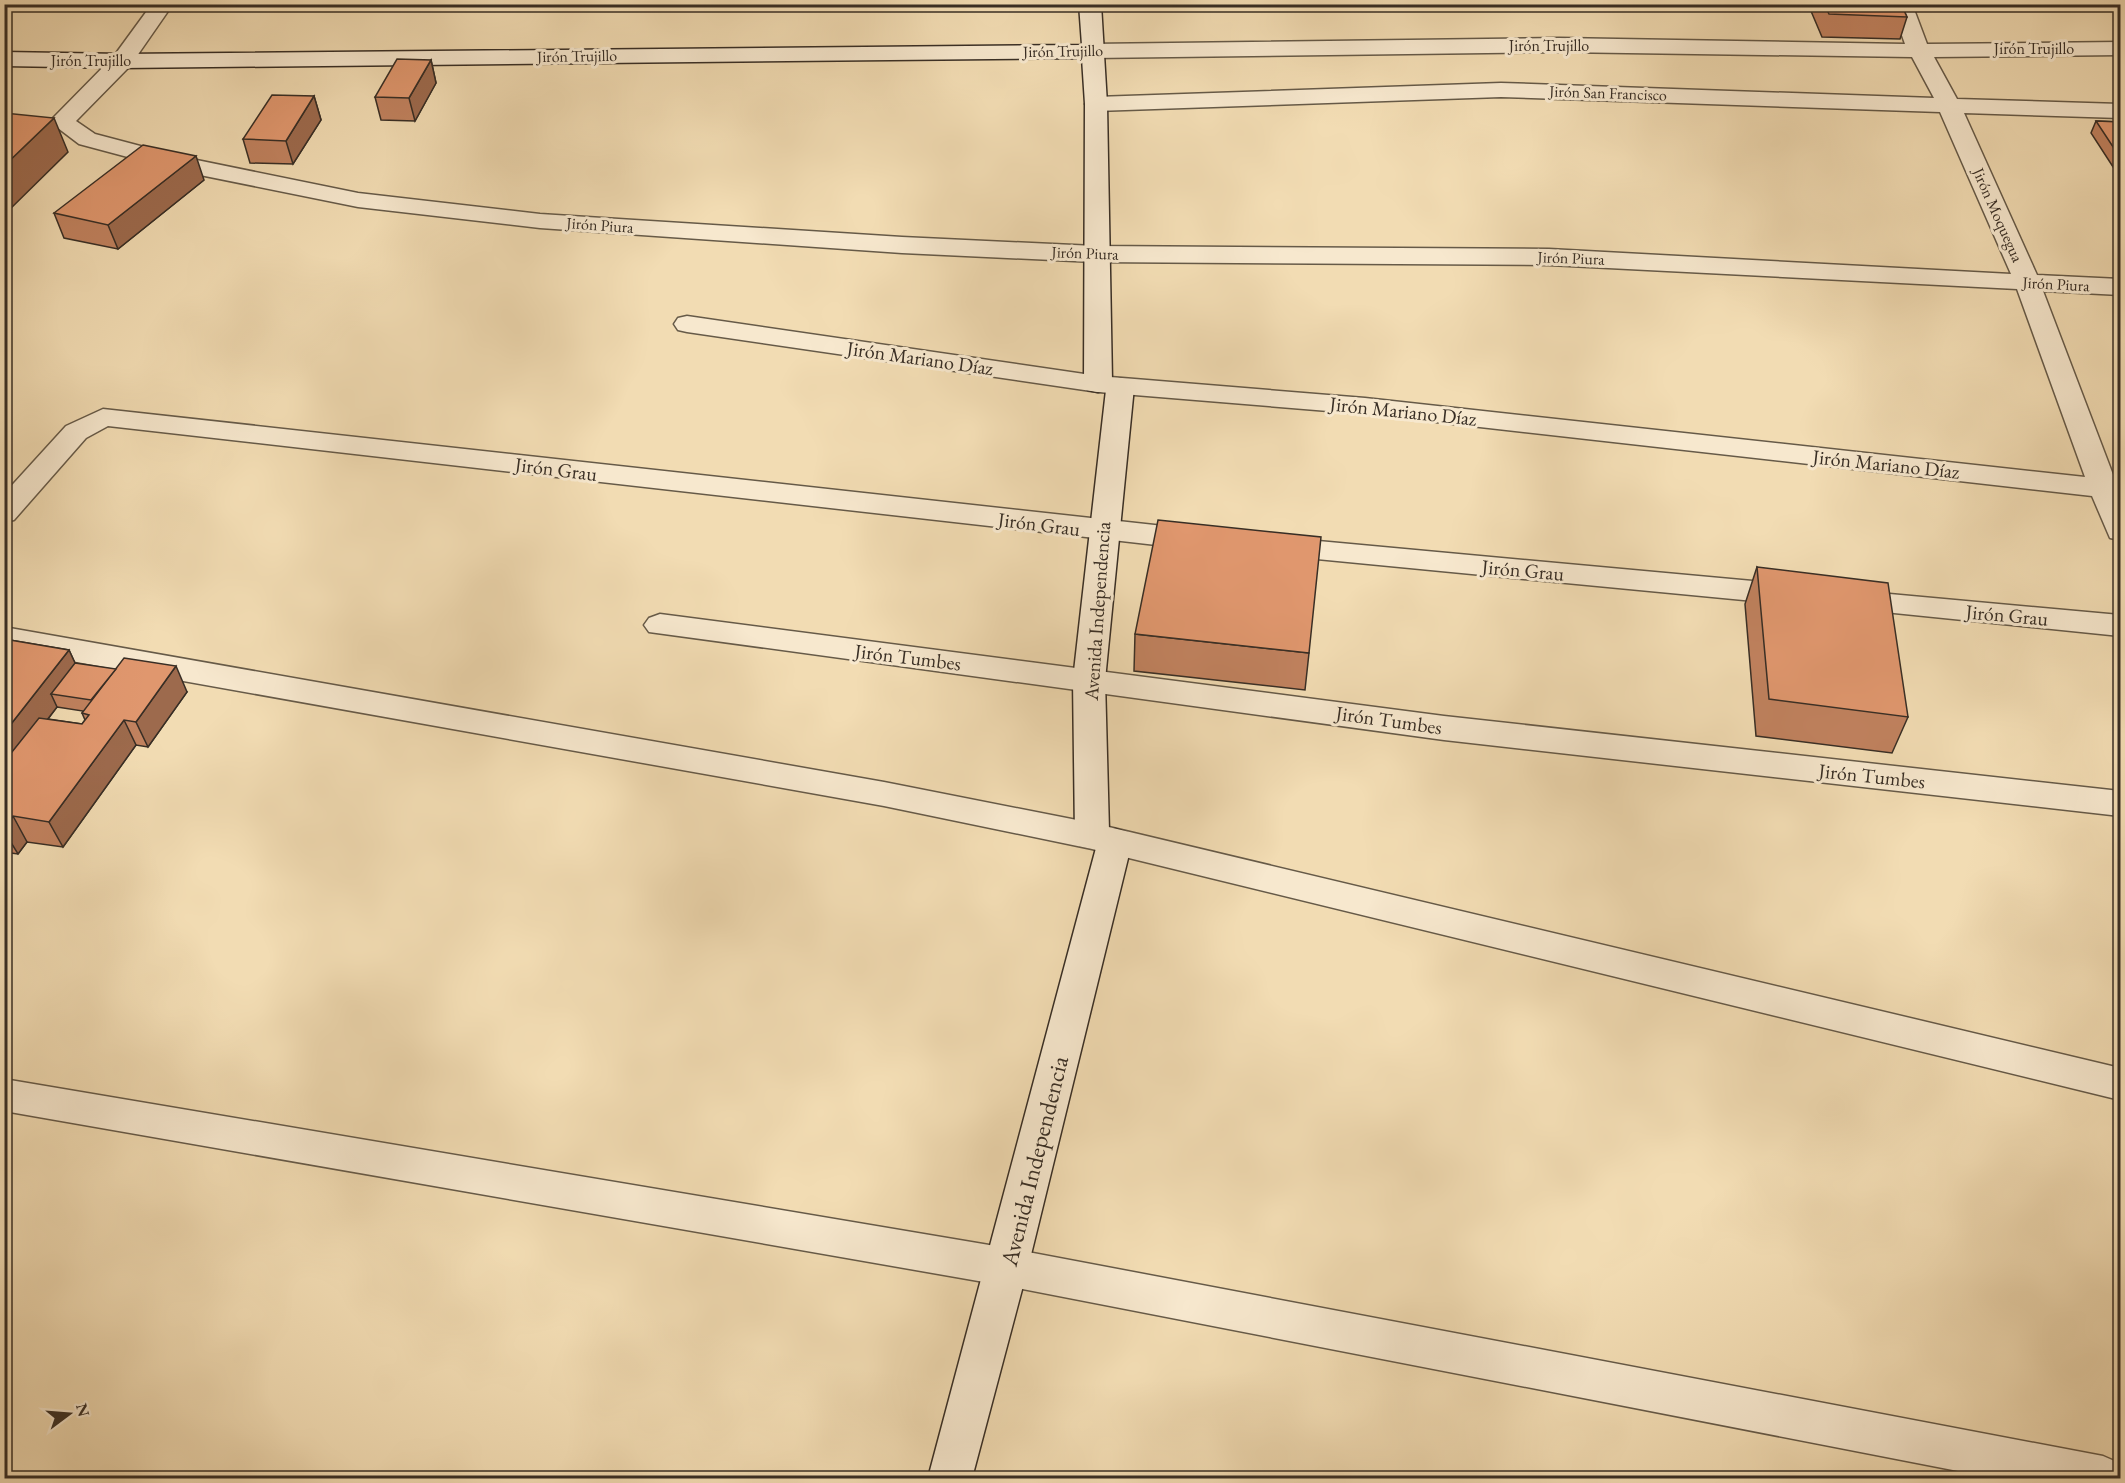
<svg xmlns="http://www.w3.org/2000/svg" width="2125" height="1483" viewBox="0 0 2125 1483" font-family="'EB Garamond',serif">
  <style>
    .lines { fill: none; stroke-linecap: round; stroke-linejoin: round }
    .street-casing { stroke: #665a48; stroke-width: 3 }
    .secondary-casing { stroke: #382e25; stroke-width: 3 }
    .street { fill: #f7e8ce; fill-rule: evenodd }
    .secondary { fill: #f7e8ce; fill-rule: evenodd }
    .wall { fill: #c1825f; stroke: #382e25; stroke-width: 1.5; fill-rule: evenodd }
    .shaded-wall { fill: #9d6a4d; stroke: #382e25; stroke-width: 1.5 }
    .building { fill: #e0976e; stroke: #382e25; stroke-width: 1.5 }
    .labels { text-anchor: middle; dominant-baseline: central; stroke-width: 6; stroke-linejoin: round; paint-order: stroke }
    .far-street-label { font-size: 16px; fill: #382e25; stroke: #f7e8ce }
    .street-label { font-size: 20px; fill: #382e25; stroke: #f7e8ce }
    .near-street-label { font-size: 24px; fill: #382e25; stroke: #f7e8ce }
  </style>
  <rect width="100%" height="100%" fill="#f2dcb3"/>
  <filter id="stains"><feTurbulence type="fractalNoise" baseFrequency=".00333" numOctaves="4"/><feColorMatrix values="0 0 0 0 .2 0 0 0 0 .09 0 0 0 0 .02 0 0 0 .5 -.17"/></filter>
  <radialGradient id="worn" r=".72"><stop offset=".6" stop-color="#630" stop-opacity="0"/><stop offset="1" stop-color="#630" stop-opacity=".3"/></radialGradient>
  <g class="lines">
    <!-- street casing -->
    <g class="street-casing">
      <g id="street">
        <polygon points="152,4 173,4 130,66 76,121 95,134 182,157 358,193 540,214 902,237 1095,246 1549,249 2011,274 1940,112 1501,97 1096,111 1088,109 1085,104 1088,99 1096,97 1501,83 1934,98 1912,57 1559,52 1092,58 1084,56 1081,51 1084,46 1092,44 1559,38 1905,44 1891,4 1912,4 1927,44 2120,42 2120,55 1934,57 1957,99 2120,104 2120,118 1964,113 2037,275 2120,279 2120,295 2043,291 2115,480 2120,481 2120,540 2110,538 2092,496 1365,414 1098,392 687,332 678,330 674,324 678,318 687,316 1098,376 1365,398 2085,477 2017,289 1549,265 1095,262 902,253 540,228 358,207 180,171 79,144 50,122 54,117 114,56"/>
        <polygon points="103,409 1200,530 1211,533 1215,540 1211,547 1200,550 108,426 86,438 14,520 4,522 4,494 66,426"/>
        <polygon points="1275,537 1795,585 1806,588 1810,595 1806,602 1795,605 1264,554 1260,547 1264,540"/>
        <polygon points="1846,590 2120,615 2120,636 1835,607 1831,600 1835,593"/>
        <polygon points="660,614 1444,716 2120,791 2120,816 1444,740 649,632 644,625 649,618"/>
        <polygon points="4,627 884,782 1092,823 2120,1068 2120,1100 1092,849 884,806 4,649"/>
        <polygon points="4,1079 1007,1248 2103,1456 2119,1463 2120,1478 1994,1478 1007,1286 4,1111"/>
      </g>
    </g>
    <!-- secondary casing -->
    <g class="secondary-casing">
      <polygon id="secondary" points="1079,4 1101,4 1107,104 1112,381 1120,379 1130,381 1134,387 1105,680 1109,831 1115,829 1127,833 1132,842 1028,1267 972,1478 928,1478 1096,848 1080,845 1075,836 1073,680 1106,390 1098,392 1088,390 1084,384 1085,104 1082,58 122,68 4,66 4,52 122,54 1082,45"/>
    </g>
    <!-- street -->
    <use href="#street" class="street"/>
    <!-- secondary -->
    <use href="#secondary" class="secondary"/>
  </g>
  <!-- wall -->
  <g class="wall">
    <polygon points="1808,4 1901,4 1907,17 1900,39 1822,37"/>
    <polygon points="431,60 436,83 415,121 381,120 375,97"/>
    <polygon points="314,96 321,120 293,164 250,163 243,139"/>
    <polygon points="2096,121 2121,122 2121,174 2117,173 2091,133"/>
    <polygon points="204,180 118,249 64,238 54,213"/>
    <polygon points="1757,567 1908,717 1892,753 1756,736 1745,604"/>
    <polygon points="1135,634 1309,653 1305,690 1134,671"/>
    <path d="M4 639 69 650 75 663 187 692 148 747 136 745 63 847 27 842 18 854 4 852ZM57 707 83 711 82 713 85 720 82 724 48 719Z"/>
  </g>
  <!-- shaded-wall -->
  <g class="shaded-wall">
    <polygon points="431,60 436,83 415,121 409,98"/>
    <polygon points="314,96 321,120 293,164 286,141"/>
    <polygon points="54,118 68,152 4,215 4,166"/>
    <polygon points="196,156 204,180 118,249 108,225"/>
    <polygon points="69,650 81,676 51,694 57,707 4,776 4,733"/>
    <polygon points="176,666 187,692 148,747 136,722"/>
    <polygon points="124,720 136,745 63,847 49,822"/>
    <polygon points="13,816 27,842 18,854 4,831 4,828"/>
  </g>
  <!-- building -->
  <g class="building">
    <polygon points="1824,4 1901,4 1907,17 1829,14"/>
    <polygon points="397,59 431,60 409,98 375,97"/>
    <polygon points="272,95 314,96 286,141 243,139"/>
    <polygon points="4,113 54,118 4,166"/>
    <polygon points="2096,121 2121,122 2121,159"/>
    <polygon points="143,145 196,156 108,225 54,213"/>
    <polygon points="1158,520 1321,537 1309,653 1135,634"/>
    <polygon points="1757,567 1888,583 1908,717 1769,699"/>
    <polygon points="4,639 69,650 4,733"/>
    <polygon points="124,658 176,666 136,722 124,720 49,822 13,816 4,828 4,762 39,718 82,724 89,715 82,713"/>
    <polygon points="75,663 116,669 91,700 51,694"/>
  </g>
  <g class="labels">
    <!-- far-street labels -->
    <g class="far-street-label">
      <text x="1549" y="45">Jirón Trujillo</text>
      <text x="2034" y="48">Jirón Trujillo</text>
      <text transform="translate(1063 51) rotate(-1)">Jirón Trujillo</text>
      <text transform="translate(577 56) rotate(-1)">Jirón Trujillo</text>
      <text x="91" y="60">Jirón Trujillo</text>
      <text transform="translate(1608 93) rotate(2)">Jirón San Francisco</text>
      <text transform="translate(1998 215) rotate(66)">Jirón Moquegua</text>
      <text transform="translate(600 225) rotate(4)">Jirón Piura</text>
      <text transform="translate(1085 253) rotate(2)">Jirón Piura</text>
      <text transform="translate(1571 258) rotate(2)">Jirón Piura</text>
      <text transform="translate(2056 284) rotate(3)">Jirón Piura</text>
    </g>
    <!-- street labels -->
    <g class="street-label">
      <text transform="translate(920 358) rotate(8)">Jirón Mariano Díaz</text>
      <text transform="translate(1403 411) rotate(6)">Jirón Mariano Díaz</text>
      <text transform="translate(1886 464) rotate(6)">Jirón Mariano Díaz</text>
      <text transform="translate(556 469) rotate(7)">Jirón Grau</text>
      <text transform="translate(1039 524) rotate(7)">Jirón Grau</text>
      <text transform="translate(1523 570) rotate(5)">Jirón Grau</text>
      <text transform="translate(1097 611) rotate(-86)">Avenida Independencia</text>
      <text transform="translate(2007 615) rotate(5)">Jirón Grau</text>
      <text transform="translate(908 657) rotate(7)">Jirón Tumbes</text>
      <text transform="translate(1389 720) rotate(8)">Jirón Tumbes</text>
      <text transform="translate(1872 776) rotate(6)">Jirón Tumbes</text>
    </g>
    <!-- near-street labels -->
    <g class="near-street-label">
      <text transform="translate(1034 1161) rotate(-76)">Avenida Independencia</text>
    </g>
  </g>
  <!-- margin -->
  <rect width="2125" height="1483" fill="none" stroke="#f2dcb3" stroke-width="24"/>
  <rect x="6" y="6" width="2113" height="1471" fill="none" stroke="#382e25" stroke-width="3"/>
  <rect x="12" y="12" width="2101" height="1459" fill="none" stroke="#382e25" stroke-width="1.5"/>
  <!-- north arrow -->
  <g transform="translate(69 1414) rotate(74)" stroke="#f7e8ce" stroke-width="4.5" paint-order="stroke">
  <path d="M0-4.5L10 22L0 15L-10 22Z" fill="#382e25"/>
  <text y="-9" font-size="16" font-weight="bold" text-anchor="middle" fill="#382e25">N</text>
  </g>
  <rect width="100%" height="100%" filter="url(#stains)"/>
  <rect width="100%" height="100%" fill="url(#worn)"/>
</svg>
